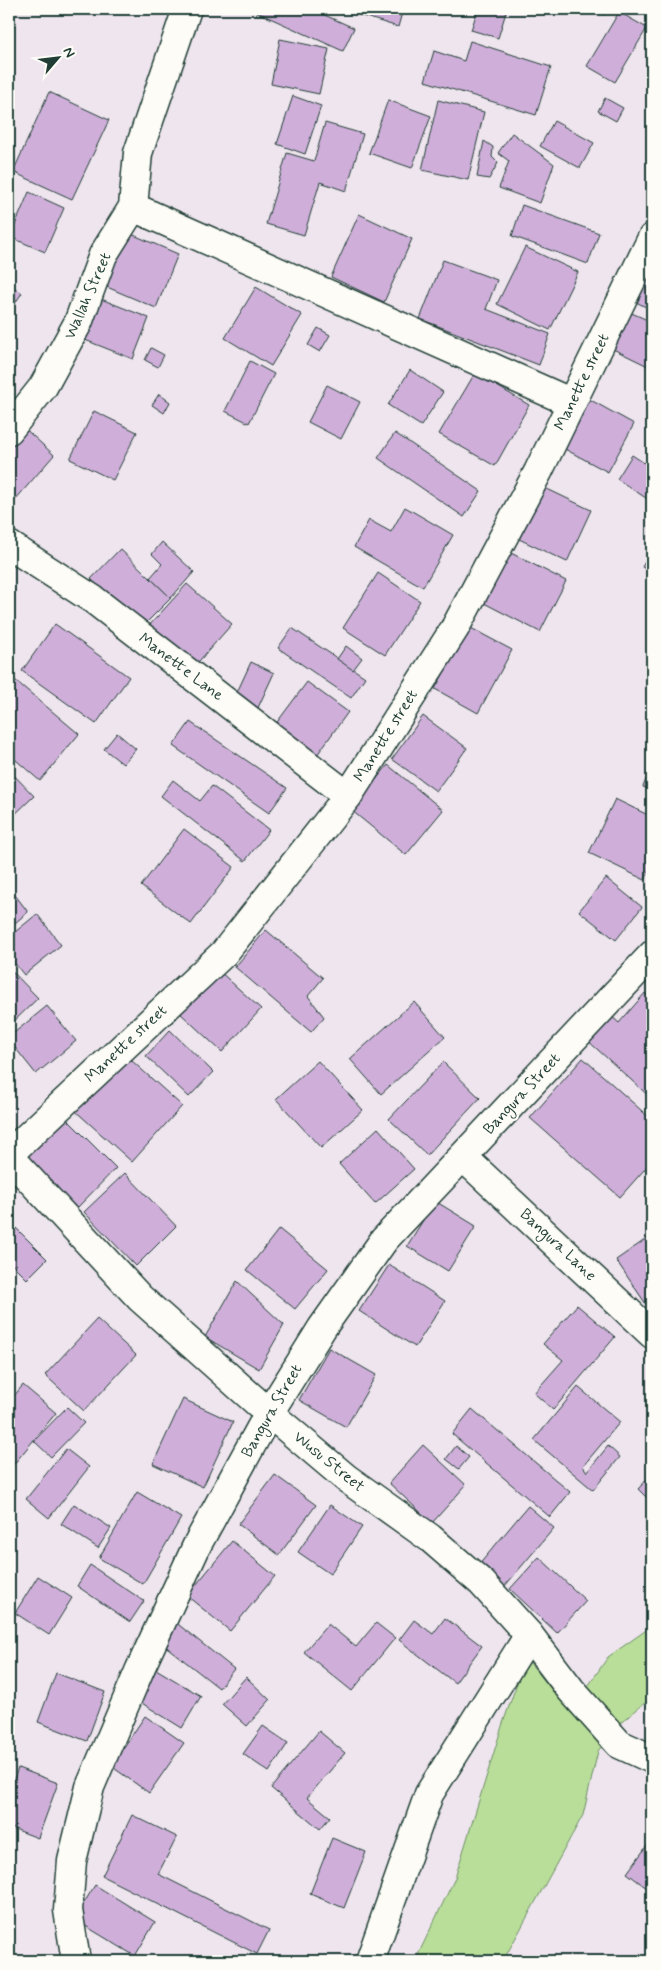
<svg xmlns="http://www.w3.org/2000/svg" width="661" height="1970" viewBox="0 0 661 1970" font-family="Mynerve,sans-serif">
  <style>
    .green { fill: #b9de99; stroke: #6c8e66 }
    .building { fill: #cfafda; stroke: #1f3d34 }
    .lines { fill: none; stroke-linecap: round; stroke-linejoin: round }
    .street-casing { stroke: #1f3d34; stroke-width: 31 }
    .street { stroke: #fdfcf7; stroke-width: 28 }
    .labels { text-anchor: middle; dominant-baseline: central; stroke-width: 4.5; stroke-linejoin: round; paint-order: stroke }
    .street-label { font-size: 16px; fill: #1f3d34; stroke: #fdfcf7 }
  </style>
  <rect width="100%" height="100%" fill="#efe5ee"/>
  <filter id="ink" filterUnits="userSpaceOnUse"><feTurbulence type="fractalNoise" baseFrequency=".02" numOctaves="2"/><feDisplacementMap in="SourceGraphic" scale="10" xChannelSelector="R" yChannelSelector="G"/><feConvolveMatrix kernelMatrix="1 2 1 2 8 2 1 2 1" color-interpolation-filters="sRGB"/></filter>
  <g filter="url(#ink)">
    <!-- green -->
    <polygon class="green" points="652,1626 652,1697 617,1726 598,1751 583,1815 503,1961 415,1961 455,1878 503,1723 526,1658 564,1705 582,1695 608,1657"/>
    <!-- building -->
    <g class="building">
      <polygon points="250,9 311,9 354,28 343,51"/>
      <polygon points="340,9 403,9 398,27"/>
      <polygon points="478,9 507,9 498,38 471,30"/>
      <polygon points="591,9 607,9 604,15"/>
      <polygon points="619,12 647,28 615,82 587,66"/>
      <polygon points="280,39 329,49 319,94 271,84"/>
      <polygon points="470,41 551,67 536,115 425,81 434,51 464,61"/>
      <polygon points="49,92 109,120 72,199 13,172"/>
      <polygon points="293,96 321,106 305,154 277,144"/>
      <polygon points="605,98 623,108 616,121 598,111"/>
      <polygon points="388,100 431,116 412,168 369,153"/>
      <polygon points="438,100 484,112 468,180 422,170"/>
      <polygon points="554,121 594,143 580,168 540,146"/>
      <polygon points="325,123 363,134 346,191 320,182 304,235 266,224 287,153 314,161"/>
      <polygon points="512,133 554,164 540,203 499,188 509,161 498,153"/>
      <polygon points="484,141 493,147 492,157 498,163 489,179 477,177"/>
      <polygon points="29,192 64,208 45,252 10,237"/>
      <polygon points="522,205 599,233 588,264 512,236"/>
      <polygon points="359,214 412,239 384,302 331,277"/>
      <polygon points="122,230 178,254 156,308 100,284"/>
      <polygon points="525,247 578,272 550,330 497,304"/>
      <polygon points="443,260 497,280 486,309 550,334 539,365 420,319"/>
      <polygon points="652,261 652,310 632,300"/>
      <polygon points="9,284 22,293 9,312"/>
      <polygon points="256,287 302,315 271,366 225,338"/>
      <polygon points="91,295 149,318 133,359 75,336"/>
      <polygon points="627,311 652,322 652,368 611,348"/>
      <polygon points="318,328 330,335 320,352 308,345"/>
      <polygon points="151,348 164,355 158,367 145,360"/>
      <polygon points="250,361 274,374 249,423 225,411"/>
      <polygon points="410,370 443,392 421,426 388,405"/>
      <polygon points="475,373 529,405 495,466 439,434"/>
      <polygon points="327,385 360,402 341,439 308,422"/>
      <polygon points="159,394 170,402 164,413 152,405"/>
      <polygon points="587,398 634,424 608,472 561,447"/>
      <polygon points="94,411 137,432 113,480 70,459"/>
      <polygon points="22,426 54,455 9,507 9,441"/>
      <polygon points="395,433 481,491 464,517 378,458"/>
      <polygon points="632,455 652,468 652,502 617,479"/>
      <polygon points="543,487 591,510 567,562 519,539"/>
      <polygon points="405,507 453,535 423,587 354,547 369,520 391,532"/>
      <polygon points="162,542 194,572 171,598 150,578 162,564 152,554"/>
      <polygon points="120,549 171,598 142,627 91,579"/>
      <polygon points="652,550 652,573 642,567"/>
      <polygon points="509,552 566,581 540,632 484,603"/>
      <polygon points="378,573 420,601 385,655 343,628"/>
      <polygon points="187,584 232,624 192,669 147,628"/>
      <polygon points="55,624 129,677 96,724 22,671"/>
      <polygon points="469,627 512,650 478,713 435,689"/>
      <polygon points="292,628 365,677 351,698 278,648"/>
      <polygon points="346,646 362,658 353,670 337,659"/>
      <polygon points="251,662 274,673 256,712 233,701"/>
      <polygon points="15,680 79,734 40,781 9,754 9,687"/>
      <polygon points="307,682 348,712 317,755 275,725"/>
      <polygon points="423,716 467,748 436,791 392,759"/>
      <polygon points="190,722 287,788 269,813 173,746"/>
      <polygon points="117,733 136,749 123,764 104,749"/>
      <polygon points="652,764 652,790 643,787"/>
      <polygon points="388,765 443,810 406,855 351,810"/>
      <polygon points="9,770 34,796 9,820"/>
      <polygon points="173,780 200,801 212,786 269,830 245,861 161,796"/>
      <polygon points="615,799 652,817 652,865 645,880 589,853"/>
      <polygon points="184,829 234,867 191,924 141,886"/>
      <polygon points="606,878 642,907 616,940 579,911"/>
      <polygon points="9,887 28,912 9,928"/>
      <polygon points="37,914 61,945 24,975 9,956 9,937"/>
      <polygon points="266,930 323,978 308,996 324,1017 311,1032 235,967"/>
      <polygon points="9,968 38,998 9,1026"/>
      <polygon points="218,970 261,1009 222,1052 179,1012"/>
      <polygon points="645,993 652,1000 652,1099 586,1039 609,1014 619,1023"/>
      <polygon points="414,1002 445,1037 381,1094 350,1059"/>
      <polygon points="47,1006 76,1041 36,1074 9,1040 9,1037"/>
      <polygon points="170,1030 213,1072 189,1097 146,1056"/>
      <polygon points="121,1051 182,1106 132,1162 71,1107"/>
      <polygon points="583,1058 652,1120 652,1161 620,1197 530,1118"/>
      <polygon points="318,1061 363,1110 321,1148 276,1099"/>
      <polygon points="443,1062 480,1098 427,1155 389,1119"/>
      <polygon points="66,1118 116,1168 77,1208 26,1158"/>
      <polygon points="378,1128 414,1169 375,1204 339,1164"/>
      <polygon points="125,1173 176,1226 136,1266 84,1212"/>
      <polygon points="435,1201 476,1226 448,1271 407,1246"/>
      <polygon points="9,1221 47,1259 27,1279 9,1261"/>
      <polygon points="279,1229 328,1269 295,1309 247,1270"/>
      <polygon points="652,1235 652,1308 650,1310 616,1260"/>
      <polygon points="389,1265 445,1301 415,1347 359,1311"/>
      <polygon points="237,1281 284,1325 259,1369 205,1337"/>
      <polygon points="577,1305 615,1337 553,1410 534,1393 563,1360 543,1344"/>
      <polygon points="97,1319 136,1355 84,1411 45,1375"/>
      <polygon points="329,1348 376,1375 346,1427 299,1400"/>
      <polygon points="23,1385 56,1413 9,1470 9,1402"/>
      <polygon points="578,1387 620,1422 583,1466 587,1472 608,1446 620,1457 593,1490 534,1440"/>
      <polygon points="183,1399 233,1422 203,1487 153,1464"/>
      <polygon points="67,1407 84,1423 51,1457 34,1441"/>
      <polygon points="472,1409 570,1492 550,1517 452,1434"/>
      <polygon points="423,1445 466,1485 432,1523 389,1483"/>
      <polygon points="456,1446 469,1457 459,1469 446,1459"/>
      <polygon points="66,1449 89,1467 49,1518 26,1499"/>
      <polygon points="652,1474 652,1503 638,1489"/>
      <polygon points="275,1475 316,1505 279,1555 238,1524"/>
      <polygon points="137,1492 181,1518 143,1584 99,1558"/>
      <polygon points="74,1504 111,1528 98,1548 61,1524"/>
      <polygon points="330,1505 362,1527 330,1574 298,1552"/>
      <polygon points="528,1506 554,1528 504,1587 478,1566"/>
      <polygon points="232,1541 275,1576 230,1631 187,1596"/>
      <polygon points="539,1557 586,1601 557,1633 510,1589"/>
      <polygon points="90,1565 144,1601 130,1622 77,1586"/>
      <polygon points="38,1576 72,1598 49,1635 15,1613"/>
      <polygon points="445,1618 482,1646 455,1683 399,1640 414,1620 433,1634"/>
      <polygon points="174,1621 234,1669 219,1688 159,1641"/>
      <polygon points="376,1623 395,1638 352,1691 304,1652 328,1624 356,1647"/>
      <polygon points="151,1666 201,1696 182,1728 132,1697"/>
      <polygon points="56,1673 105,1692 87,1741 38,1722"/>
      <polygon points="246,1677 270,1700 247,1726 222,1704"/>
      <polygon points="145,1716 184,1743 149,1793 111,1766"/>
      <polygon points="263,1726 288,1743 269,1772 243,1754"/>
      <polygon points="319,1731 345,1753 307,1798 330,1817 320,1829 271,1788"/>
      <polygon points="18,1768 58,1783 38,1838 9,1827 9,1793"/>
      <polygon points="132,1815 177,1837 158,1874 269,1930 257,1954 102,1876"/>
      <polygon points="332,1838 366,1852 344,1908 310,1894"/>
      <polygon points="652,1839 652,1892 627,1873"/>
      <polygon points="95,1885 155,1922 135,1956 74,1919"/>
      <polygon points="141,1955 150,1961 137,1961"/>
    </g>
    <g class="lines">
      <!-- street casing -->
      <g class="street-casing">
        <g id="street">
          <polyline points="133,207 572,403"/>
          <polyline points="9,430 43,387 78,323 103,255 133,207 138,153 187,9"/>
          <polyline points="9,545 94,600 348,796"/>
          <polyline points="9,1154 224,953 348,796 455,628 538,472 652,238"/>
          <polyline points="9,1157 140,1298 269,1413 346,1478 430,1538 482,1583 529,1635 571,1690 619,1744 652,1759"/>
          <polyline points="463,1157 652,1334"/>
          <polyline points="76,1961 68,1910 72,1861 90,1787 140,1669 198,1543 269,1413 322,1328 384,1240 652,955"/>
          <polyline points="370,1961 429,1794 529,1635"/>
        </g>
      </g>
      <!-- street -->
      <use href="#street" class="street"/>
    </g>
  </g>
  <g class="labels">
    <!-- street labels -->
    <g class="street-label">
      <text transform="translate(88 296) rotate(-66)">Wallah Street</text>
      <text transform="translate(582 382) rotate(-64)">Manette street</text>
      <text transform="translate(181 667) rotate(37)">Manette Lane</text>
      <text transform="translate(386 736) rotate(-58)">Manette street</text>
      <text transform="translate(126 1044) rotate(-43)">Manette street</text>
      <text transform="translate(522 1094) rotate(-47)">Bangura Street</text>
      <text transform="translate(558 1245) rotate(43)">Bangura Lane</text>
      <text transform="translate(272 1411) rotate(-60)">Bangura Street</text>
      <text transform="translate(329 1462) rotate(39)">Wusu Street</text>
    </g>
  </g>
  <!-- margin -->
  <rect width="661" height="1970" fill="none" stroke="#fdfcf7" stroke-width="30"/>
  <rect x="15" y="15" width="631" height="1940" fill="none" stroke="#1f3d34" stroke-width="2" filter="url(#ink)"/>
  <!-- north arrow -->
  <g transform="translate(58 58) rotate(62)" stroke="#fdfcf7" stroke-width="4" paint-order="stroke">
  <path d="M0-4L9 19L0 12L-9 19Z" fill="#1f3d34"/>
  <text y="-8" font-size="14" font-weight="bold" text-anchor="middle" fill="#1f3d34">N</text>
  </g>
</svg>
